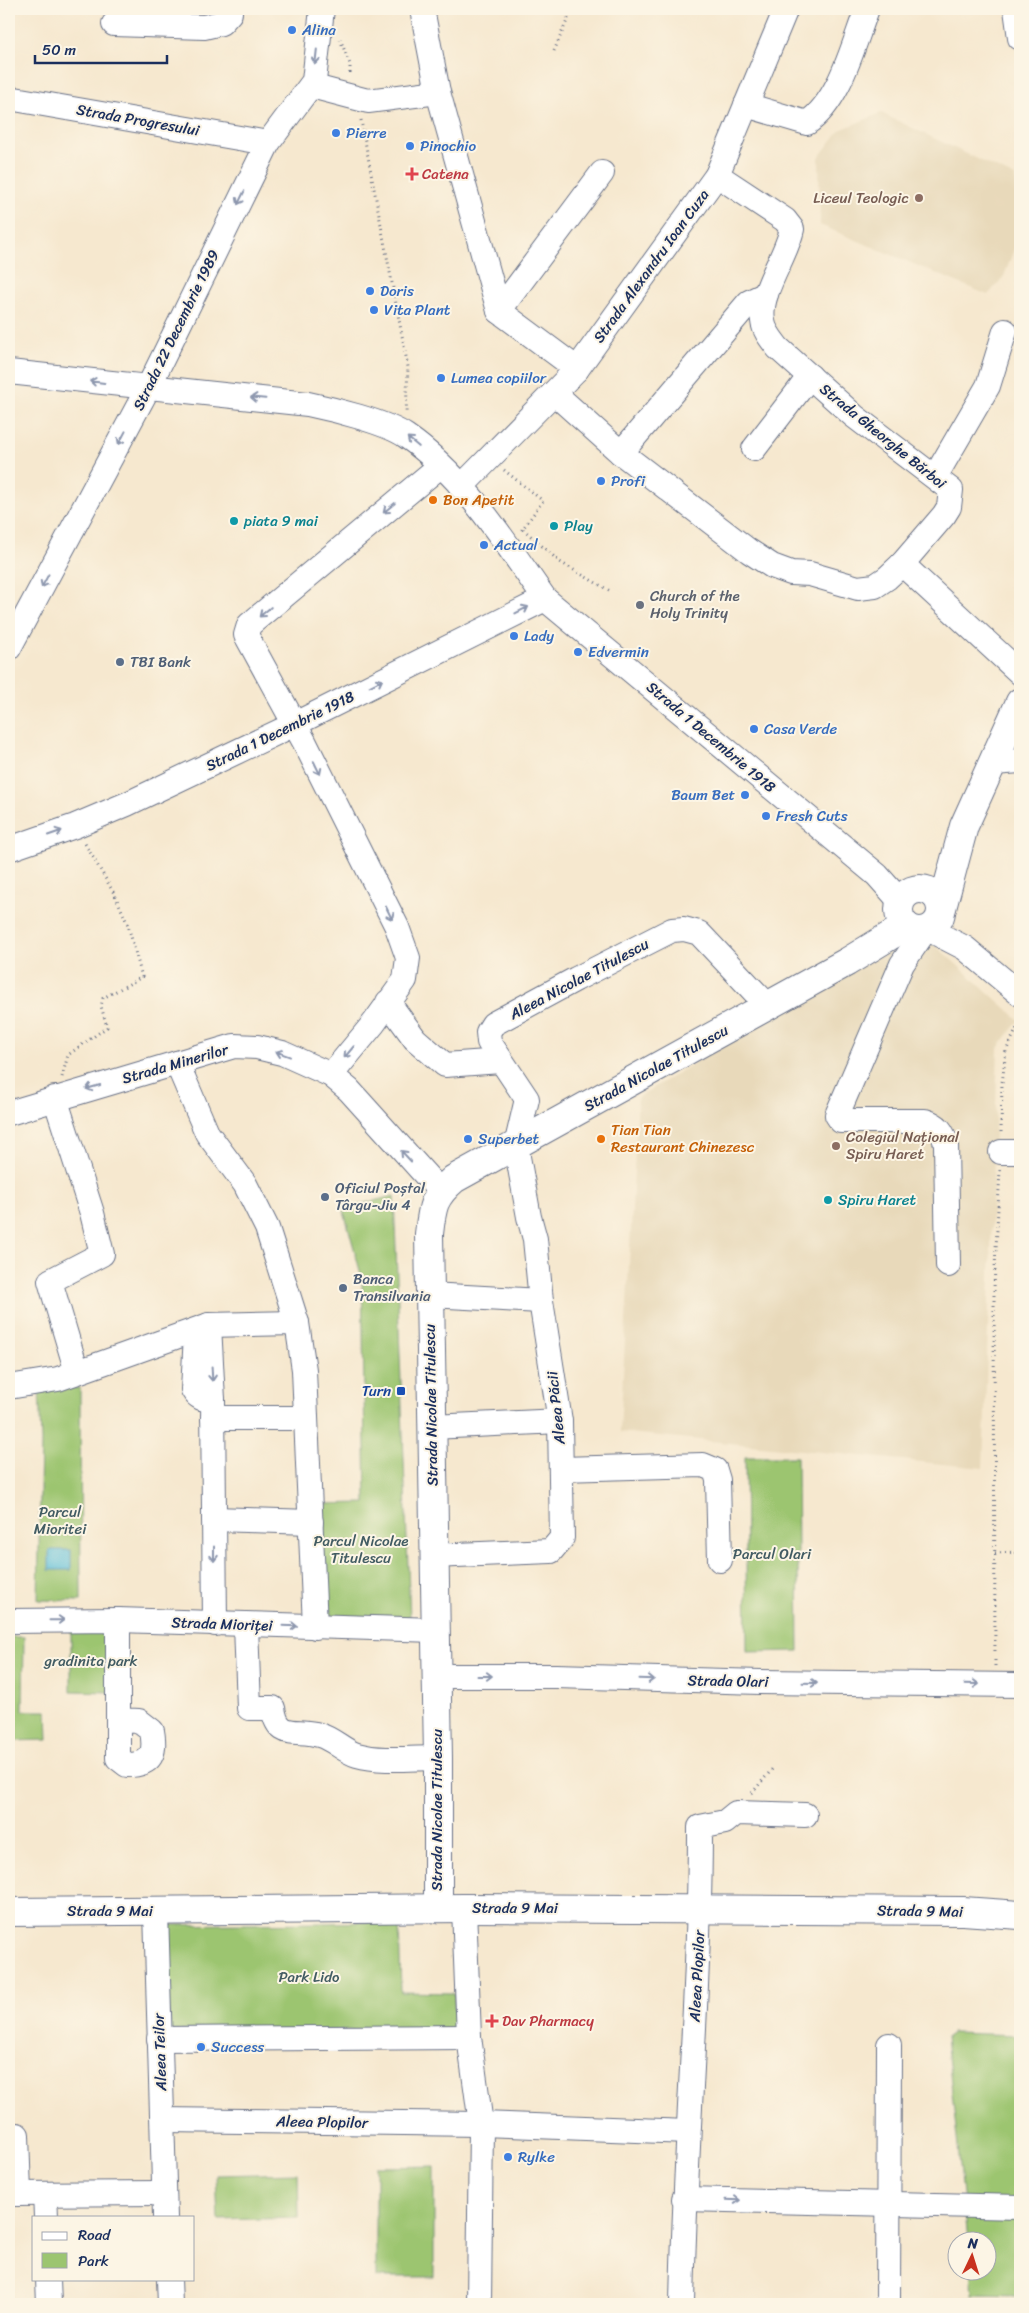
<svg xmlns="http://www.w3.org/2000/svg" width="1029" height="2313" viewBox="0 0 1029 2313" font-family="Sriracha,sans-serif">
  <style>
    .built { fill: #e8d9ba }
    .green { fill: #9cc570; stroke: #5c7a67 }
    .water { fill: #59bdd8; stroke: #3a769b }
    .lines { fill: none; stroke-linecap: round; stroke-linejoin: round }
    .minor-casing { stroke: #687086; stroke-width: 26 }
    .major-casing { stroke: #687086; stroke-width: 30 }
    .path { stroke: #687086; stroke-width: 3; stroke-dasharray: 1 4; stroke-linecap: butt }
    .minor { stroke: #fff; stroke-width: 24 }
    .major { stroke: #fff; stroke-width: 28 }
    .oneway { stroke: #8d97ae }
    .shop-dot { fill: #3f7fe0; stroke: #fcf5e5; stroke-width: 2 }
    .health-dot { fill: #e0444e; stroke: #fcf5e5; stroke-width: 2 }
    .education-dot { fill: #8d6e63; stroke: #fcf5e5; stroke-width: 2 }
    .food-dot { fill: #e8710a; stroke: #fcf5e5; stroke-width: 2 }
    .culture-dot { fill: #0f9aa8; stroke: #fcf5e5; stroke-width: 2 }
    .worship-dot { fill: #6b7280; stroke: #fcf5e5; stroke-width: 2 }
    .service-dot { fill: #5c6f8a; stroke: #fcf5e5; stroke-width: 2 }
    .transit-dot { fill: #1a4fb4; stroke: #fcf5e5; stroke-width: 2 }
    .labels { text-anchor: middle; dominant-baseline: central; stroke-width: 4; stroke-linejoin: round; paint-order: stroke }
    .shop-label { font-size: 15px; fill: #366cbe; stroke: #fcf5e5; text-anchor: start }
    .street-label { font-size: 15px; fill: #1b2f5e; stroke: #fcf5e5 }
    .health-label { font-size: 15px; fill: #be3a42; stroke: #fcf5e5; text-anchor: start }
    .education-label { font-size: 15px; fill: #785e54; stroke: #fcf5e5; text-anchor: end }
    .food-label { font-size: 15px; fill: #c56008; stroke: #fcf5e5; text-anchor: start }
    .culture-label { font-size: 15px; fill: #0d838f; stroke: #fcf5e5; text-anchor: start }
    .worship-label { font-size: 15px; fill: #5b616d; stroke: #fcf5e5; text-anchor: start }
    .service-label { font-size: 15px; fill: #4e5e75; stroke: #fcf5e5; text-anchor: start }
    .transit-label { font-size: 15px; fill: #164399; stroke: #fcf5e5; text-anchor: end }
    .park-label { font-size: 15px; fill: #425c63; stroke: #fcf5e5 }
  </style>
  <rect width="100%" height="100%" fill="#fcf5e5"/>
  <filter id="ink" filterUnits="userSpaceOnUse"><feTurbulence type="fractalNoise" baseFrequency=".02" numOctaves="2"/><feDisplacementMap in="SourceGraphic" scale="10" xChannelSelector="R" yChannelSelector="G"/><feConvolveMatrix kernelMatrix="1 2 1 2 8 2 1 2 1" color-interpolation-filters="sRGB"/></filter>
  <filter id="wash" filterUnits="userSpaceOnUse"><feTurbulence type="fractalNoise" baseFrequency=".0096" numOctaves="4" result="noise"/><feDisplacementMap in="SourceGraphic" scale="20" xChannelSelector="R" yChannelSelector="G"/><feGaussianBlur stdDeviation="1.12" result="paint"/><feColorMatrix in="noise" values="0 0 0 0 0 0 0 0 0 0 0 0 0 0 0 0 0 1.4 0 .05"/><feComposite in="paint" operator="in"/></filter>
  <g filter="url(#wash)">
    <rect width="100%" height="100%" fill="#f6e8cf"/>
    <!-- built -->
    <g class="built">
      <polygon points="881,113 1015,177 1020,210 1020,234 1004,276 988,295 820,225 819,157 840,130"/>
      <polygon points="927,938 1019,1020 998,1048 983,1468 620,1432 638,1097 885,948 893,958"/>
    </g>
    <!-- green -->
    <g class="green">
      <polygon points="394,1196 410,1619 318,1620 313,1504 366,1503 362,1278 343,1208"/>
      <polygon points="39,1388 80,1388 81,1601 38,1600 41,1441"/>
      <polygon points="745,1457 797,1457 799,1651 747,1652"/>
      <polygon points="71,1630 111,1630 110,1692 71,1691"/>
      <polygon points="9,1637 24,1637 23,1711 47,1711 48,1740 9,1741"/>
      <polygon points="399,1922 401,1992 454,1993 455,2030 170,2031 164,1925"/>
      <polygon points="952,2033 1020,2035 1020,2296 973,2295 971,2271 986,2270 986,2240 968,2240 946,2037"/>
      <polygon points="434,2166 434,2277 376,2277 376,2167"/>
      <polygon points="298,2173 299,2218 218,2220 216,2175"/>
    </g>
    <!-- water -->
    <rect class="water" x="49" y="1550" width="22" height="20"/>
  </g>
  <g filter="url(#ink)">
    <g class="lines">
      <!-- minor casing -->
      <g class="minor-casing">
        <g id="minor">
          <polyline points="422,9 438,92 499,311 577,369"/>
          <polyline points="1016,9 1020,38"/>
          <polyline points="114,24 204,27 221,23 230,13 230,9"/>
          <polyline points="311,86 368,101 438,92"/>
          <polyline points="9,98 268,143"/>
          <path d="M746 105 807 123C840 101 853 45 867 9"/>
          <polyline points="499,311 602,173"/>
          <path d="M9 372 308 404C332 409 386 422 406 436 464 476 505 542 545 599L877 875 901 902"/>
          <path d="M554 393 621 453 749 551 772 566 791 573 810 574 858 588 875 586 887 578 902 564 944 515 949 507 951 490 854 416 778 348C772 340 764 331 763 321 758 293 786 258 792 229L785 220 717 175"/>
          <polyline points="754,449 810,376"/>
          <polyline points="621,453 749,302 766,294"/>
          <polyline points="935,477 988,386 1005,331"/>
          <polyline points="461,487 577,369 717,175 786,9"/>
          <polyline points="902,564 1020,673"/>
          <polyline points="9,648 148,388 268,143 314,81 322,9"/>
          <polyline points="994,763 1020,761"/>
          <polyline points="9,849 75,826 127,804 295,724 545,599"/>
          <polyline points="930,930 965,948 1020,994"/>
          <path d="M924 932 902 964 837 1115 841 1121H925C938 1125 943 1131 946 1144L948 1265"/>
          <polyline points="388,1002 415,1039 445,1065 501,1061"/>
          <polyline points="177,1063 207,1133 245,1184 267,1228 297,1323 304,1370 315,1627"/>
          <polyline points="331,1075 374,1023 405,980 408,958 397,927 305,743 246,635 249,625 440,466"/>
          <polyline points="55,1098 92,1213 102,1254 50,1281 77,1372"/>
          <polyline points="9,1113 234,1046 257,1047 282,1053 331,1075 349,1090 440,1191"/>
          <polyline points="1001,1152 1020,1152"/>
          <polyline points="430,1295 541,1301"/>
          <polyline points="209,1325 213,1400 215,1624"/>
          <path d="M196 1334 193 1390C198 1399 204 1399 213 1400"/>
          <polyline points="9,1387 58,1379 209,1325 297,1323"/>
          <polyline points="213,1418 306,1418"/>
          <polyline points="432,1427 560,1421"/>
          <polyline points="561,1469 703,1465 715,1470 718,1480 720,1560"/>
          <polyline points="214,1519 311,1522"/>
          <polyline points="433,1556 551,1551 562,1538 560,1421 541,1301 535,1239 529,1217 516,1146 527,1099 489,1042 488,1032 493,1024 576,979 672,930 684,929 699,933 768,1006"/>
          <polyline points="9,1621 118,1620 435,1630"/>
          <path d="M246 1625 249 1708H273C278 1741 296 1728 319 1735 334 1739 343 1751 357 1755 382 1762 412 1758 438 1758"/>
          <polyline points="436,1676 556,1676 760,1682 1020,1685"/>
          <path d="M118 1720 139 1721 152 1731C156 1753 152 1765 127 1765L118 1758V1620"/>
          <polyline points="464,1908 469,2037 481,2124 479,2304"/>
          <polyline points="156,1911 165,2217"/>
          <polyline points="159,2039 469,2037"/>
          <polyline points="163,2120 481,2124 688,2132"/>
          <polyline points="17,2135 19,2194"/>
          <polyline points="9,2194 164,2193"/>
          <polyline points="45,2194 46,2217"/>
          <polyline points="684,2199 1020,2207"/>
          <polyline points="48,2279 49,2304"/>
          <polyline points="169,2279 170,2304"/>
          <path d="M682 2304C685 2145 700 1986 700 1827L725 1822 736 1813 805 1815"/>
          <polyline points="888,2304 889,2045"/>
        </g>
      </g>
      <!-- major casing -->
      <g class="major-casing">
        <g id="major">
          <circle cx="920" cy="910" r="21"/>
          <polyline points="942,908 964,826 1020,702"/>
          <path d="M438 1908V1758L429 1234C432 1207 433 1197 454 1179L847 962 906 926"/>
          <polyline points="9,1912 464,1908 963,1911 1020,1915"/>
        </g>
      </g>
      <!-- path -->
      <g class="path">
        <polyline points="340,39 350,64 350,76"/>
        <polyline points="554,51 572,9"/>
        <polyline points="361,120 408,367 406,414"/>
        <polyline points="504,470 543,501 521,531"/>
        <polyline points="523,529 560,562 612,592"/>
        <polyline points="62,1077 68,1055 107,1027 101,1006 103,998 142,977 128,925 115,895 84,842"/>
        <polyline points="1001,1132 1002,1083 1006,1051 1020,1022"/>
        <polyline points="995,1553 1020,1552"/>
        <polyline points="995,1666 994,1288 1000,1170"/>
        <polyline points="752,1793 774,1767"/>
      </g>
      <!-- minor -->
      <use href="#minor" class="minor"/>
      <!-- major -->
      <use href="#major" class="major"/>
    </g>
    <!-- one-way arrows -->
    <defs><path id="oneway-shaft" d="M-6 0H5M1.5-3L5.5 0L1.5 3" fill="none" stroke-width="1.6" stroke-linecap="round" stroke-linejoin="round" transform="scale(1.25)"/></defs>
    <g class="oneway">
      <use href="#oneway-shaft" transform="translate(316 57) rotate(96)"/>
      <use href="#oneway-shaft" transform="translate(241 198) rotate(116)"/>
      <use href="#oneway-shaft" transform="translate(97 382) rotate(-173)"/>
      <use href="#oneway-shaft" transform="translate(258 398) rotate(-175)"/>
      <use href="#oneway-shaft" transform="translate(122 438) rotate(118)"/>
      <use href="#oneway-shaft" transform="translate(413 442) rotate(-140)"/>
      <use href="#oneway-shaft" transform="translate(389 508) rotate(140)"/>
      <use href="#oneway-shaft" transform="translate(45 581) rotate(118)"/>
      <use href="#oneway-shaft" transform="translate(522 610) rotate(-27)"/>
      <use href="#oneway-shaft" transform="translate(265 612) rotate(140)"/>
      <use href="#oneway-shaft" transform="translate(376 683) rotate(-27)"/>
      <use href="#oneway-shaft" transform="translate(317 768) rotate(64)"/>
      <use href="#oneway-shaft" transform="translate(55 833) rotate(-19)"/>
      <use href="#oneway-shaft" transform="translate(389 913) rotate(64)"/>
      <use href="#oneway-shaft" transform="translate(349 1052) rotate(130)"/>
      <use href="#oneway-shaft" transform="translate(283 1054) rotate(-160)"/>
      <use href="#oneway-shaft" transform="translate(93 1087) rotate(164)"/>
      <use href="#oneway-shaft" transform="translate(406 1156) rotate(-133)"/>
      <use href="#oneway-shaft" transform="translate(212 1374) rotate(87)"/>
      <use href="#oneway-shaft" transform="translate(214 1554) rotate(90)"/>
      <use href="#oneway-shaft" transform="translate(57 1620) rotate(-1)"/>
      <use href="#oneway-shaft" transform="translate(290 1626) rotate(2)"/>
      <use href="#oneway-shaft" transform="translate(485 1676)"/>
      <use href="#oneway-shaft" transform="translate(647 1679) rotate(2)"/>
      <use href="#oneway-shaft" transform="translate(810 1683) rotate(1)"/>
      <use href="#oneway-shaft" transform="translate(972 1684) rotate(1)"/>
      <use href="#oneway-shaft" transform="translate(733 2200) rotate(2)"/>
    </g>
  </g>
  <!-- markers -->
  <g class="shop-dot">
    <circle cx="292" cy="30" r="5"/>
    <circle cx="336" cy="133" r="5"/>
    <circle cx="410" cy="146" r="5"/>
    <circle cx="370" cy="291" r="5"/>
    <circle cx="374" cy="310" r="5"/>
    <circle cx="441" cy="378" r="5"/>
    <circle cx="601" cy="481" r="5"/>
    <circle cx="484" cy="545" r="5"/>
    <circle cx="514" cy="636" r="5"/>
    <circle cx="578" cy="652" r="5"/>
    <circle cx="754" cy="729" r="5"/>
    <circle cx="745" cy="795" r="5"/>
    <circle cx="766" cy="816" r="5"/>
    <circle cx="468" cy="1139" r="5"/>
    <circle cx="201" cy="2047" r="5"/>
    <circle cx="508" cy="2157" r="5"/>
  </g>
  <g class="health-dot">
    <path d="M409.5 166.5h5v5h5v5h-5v5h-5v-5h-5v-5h5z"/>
    <path d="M489.5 2013.5h5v5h5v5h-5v5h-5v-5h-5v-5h5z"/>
  </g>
  <g class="education-dot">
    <circle cx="919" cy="198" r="5"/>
    <circle cx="836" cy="1146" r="5"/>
  </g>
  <g class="food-dot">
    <circle cx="433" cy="500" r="5"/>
    <circle cx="601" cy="1139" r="5"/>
  </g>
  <g class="culture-dot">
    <circle cx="234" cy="521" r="5"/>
    <circle cx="554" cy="526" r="5"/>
    <circle cx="828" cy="1200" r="5"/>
  </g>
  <circle class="worship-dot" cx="640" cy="605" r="5"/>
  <g class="service-dot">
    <circle cx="120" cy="662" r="5"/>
    <circle cx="325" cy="1197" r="5"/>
    <circle cx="343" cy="1288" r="5"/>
  </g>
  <rect class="transit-dot" x="396" y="1386" width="10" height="10" rx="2.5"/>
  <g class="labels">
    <!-- shop labels -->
    <g class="shop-label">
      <text x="302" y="30">Alina</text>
      <text x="346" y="133">Pierre</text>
      <text x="420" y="146">Pinochio</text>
      <text x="380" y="291">Doris</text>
      <text x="384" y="310">Vita Plant</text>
      <text x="451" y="378">Lumea copiilor</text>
      <text x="611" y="481">Profi</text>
      <text x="494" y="545">Actual</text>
      <text x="524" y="636">Lady</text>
      <text x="588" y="652">Edvermin</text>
      <text x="764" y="729">Casa Verde</text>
      <text x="735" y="795" text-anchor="end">Baum Bet</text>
      <text x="776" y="816">Fresh Cuts</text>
      <text x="478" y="1139">Superbet</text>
      <text x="211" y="2047">Success</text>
      <text x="518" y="2157">Rylke</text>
    </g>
    <!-- street labels -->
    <g class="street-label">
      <text transform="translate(138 120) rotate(10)">Strada Progresului</text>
      <text transform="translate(651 266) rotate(-54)">Strada Alexandru Ioan Cuza</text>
      <text transform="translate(176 330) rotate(-64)">Strada 22 Decembrie 1989</text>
      <text transform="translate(883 436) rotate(39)">Strada Gheorghe Bărboi</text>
      <text transform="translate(280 731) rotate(-26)">Strada 1 Decembrie 1918</text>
      <text transform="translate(711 737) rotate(40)">Strada 1 Decembrie 1918</text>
      <text transform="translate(579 979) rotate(-28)">Aleea Nicolae Titulescu</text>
      <text transform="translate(175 1064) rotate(-16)">Strada Minerilor</text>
      <text transform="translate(656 1068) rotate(-29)">Strada Nicolae Titulescu</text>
      <text transform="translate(431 1405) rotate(-91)">Strada Nicolae Titulescu</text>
      <text transform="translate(556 1408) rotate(-96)">Aleea Păcii</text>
      <text transform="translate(222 1624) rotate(2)">Strada Mioriței</text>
      <text transform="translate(728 1681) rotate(1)">Strada Olari</text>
      <text transform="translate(437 1810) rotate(-90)">Strada Nicolae Titulescu</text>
      <text x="515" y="1908">Strada 9 Mai</text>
      <text x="110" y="1911">Strada 9 Mai</text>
      <text transform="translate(920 1911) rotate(1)">Strada 9 Mai</text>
      <text transform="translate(697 1976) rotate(-87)">Aleea Plopilor</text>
      <text transform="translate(160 2052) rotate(-92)">Aleea Teilor</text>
      <text transform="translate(322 2122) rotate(1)">Aleea Plopilor</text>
    </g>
    <!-- health labels -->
    <g class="health-label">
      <text x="422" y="174">Catena</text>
      <text x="502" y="2021">Dav Pharmacy</text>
    </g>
    <!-- education labels -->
    <g class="education-label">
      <text x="909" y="198">Liceul Teologic</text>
      <text x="846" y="1137" text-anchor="start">Colegiul Național<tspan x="846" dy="17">Spiru Haret</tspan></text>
    </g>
    <!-- food labels -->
    <g class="food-label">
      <text x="443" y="500">Bon Apetit</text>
      <text x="611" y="1130">Tian Tian<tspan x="611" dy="17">Restaurant Chinezesc</tspan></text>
    </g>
    <!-- culture labels -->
    <g class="culture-label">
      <text x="244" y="521">piata 9 mai</text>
      <text x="564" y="526">Play</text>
      <text x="838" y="1200">Spiru Haret</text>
    </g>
    <!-- worship labels -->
    <g class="worship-label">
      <text x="650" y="596">Church of the<tspan x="650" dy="17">Holy Trinity</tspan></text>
    </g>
    <!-- service labels -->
    <g class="service-label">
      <text x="130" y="662">TBI Bank</text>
      <text x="335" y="1188">Oficiul Poștal<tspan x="335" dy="17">Târgu-Jiu 4</tspan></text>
      <text x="353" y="1279">Banca<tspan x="353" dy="17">Transilvania</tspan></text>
    </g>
    <!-- transit labels -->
    <g class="transit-label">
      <text x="391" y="1391">Turn</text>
    </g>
    <!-- park labels -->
    <g class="park-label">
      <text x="60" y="1512">Parcul<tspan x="60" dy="17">Mioritei</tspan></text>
      <text x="361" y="1541">Parcul Nicolae<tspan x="361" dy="17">Titulescu</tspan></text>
      <text x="772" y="1554">Parcul Olari</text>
      <text x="91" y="1661">gradinita park</text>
      <text x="309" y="1977">Park Lido</text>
    </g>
  </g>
  <!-- margin -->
  <rect width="1029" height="2313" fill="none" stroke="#fcf5e5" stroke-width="30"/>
  <!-- legend -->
  <rect x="32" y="2216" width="162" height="65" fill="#fcf5e5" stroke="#a2a6af"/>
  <rect x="42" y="2232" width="25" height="8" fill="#ffffff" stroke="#a2a6af"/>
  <text x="78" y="2240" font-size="15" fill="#1b2f5e">Road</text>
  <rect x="42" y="2253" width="25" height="15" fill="#9cc570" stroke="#a2a6af"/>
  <text x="78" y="2266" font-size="15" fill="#1b2f5e">Park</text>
  <!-- north arrow -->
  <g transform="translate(972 2256) rotate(4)"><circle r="24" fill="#fcf5e5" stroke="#a2a6af"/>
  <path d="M0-4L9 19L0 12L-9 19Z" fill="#c8321e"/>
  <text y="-8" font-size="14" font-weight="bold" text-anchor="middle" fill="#1b2f5e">N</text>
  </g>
  <!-- scale -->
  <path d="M35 55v8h132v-8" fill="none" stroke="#1b2f5e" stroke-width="2.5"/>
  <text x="42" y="55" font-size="15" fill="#1b2f5e" stroke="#fcf5e5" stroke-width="4" paint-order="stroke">50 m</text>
</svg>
